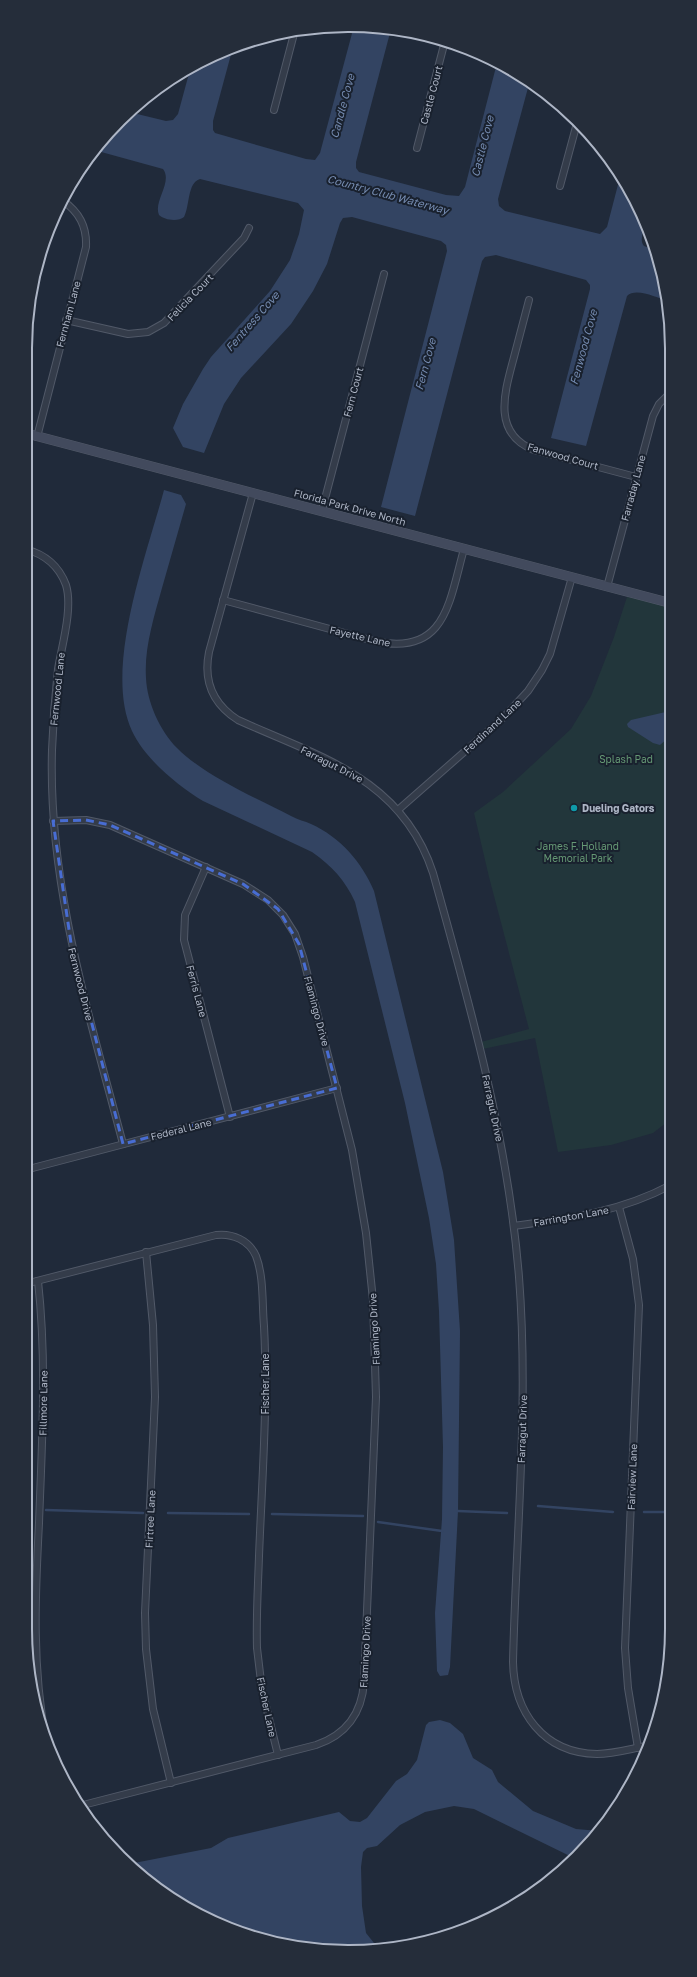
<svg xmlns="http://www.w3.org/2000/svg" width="697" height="1977" viewBox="0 0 697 1977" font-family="'Golos Text',sans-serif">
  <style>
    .green { fill: #22363b }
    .water { fill: #334462 }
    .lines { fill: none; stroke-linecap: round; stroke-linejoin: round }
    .stream { stroke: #334462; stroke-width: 2.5 }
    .street-casing { stroke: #515968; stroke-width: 8 }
    .secondary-casing { stroke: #515968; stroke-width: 10 }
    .street { stroke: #343c4a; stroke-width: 6 }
    .secondary { stroke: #424a5d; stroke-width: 9 }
    .marked { fill: none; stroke: #486dd3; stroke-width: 3; stroke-dasharray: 8 5; stroke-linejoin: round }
    .culture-dot { fill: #0f9aa8; stroke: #19212e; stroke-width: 1.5 }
    .labels { text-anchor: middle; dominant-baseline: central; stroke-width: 4; stroke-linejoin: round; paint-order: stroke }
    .street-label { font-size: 10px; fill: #aeb6c6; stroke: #19212e }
    .park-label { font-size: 10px; fill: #659874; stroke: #19212e }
    .poi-label { font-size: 10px; font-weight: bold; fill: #aeb6c6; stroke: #19212e; text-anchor: start }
    .water-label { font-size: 11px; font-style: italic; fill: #758bb0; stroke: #19212e }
    .rim { fill: none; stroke: #aeb6c6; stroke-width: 2 }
  </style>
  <rect width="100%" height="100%" fill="#202a3a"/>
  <!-- green -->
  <polygon class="green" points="627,597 670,605 671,1119 653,1133 611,1145 558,1152 535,1038 483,1049 481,1042 529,1029 489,877 474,813 503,792 571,729 591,696 614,637"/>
  <!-- water -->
  <g class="water">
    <path d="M354 26H369L391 29 356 162V168L359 172 446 195 459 196 465 187 497 63 510 68 529 84 498 199 499 206 505 211 600 234 607 227 620 177C630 192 639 205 644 222 646 231 638 238 644 246L652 249 668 301C657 298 636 287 627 296L586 446 551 438 590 289V285L586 280 496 255 485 257 482 261 415 516 381 507 447 251 446 245 441 241 352 217 343 218 340 223 327 264 313 291 291 324 241 378 224 404 204 453 183 447 173 428 183 404 203 369 211 357 270 291 290 260 299 234 304 210 298 203 200 179C187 183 190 206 184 217 178 222 164 220 159 215 153 201 173 182 163 169L94 150 129 112 166 121 173 120 178 114 191 66 233 47 213 121V130L215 133 306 159 315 160 320 153Z"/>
    <path d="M164 490 181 495 186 504C178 532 170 560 162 588 154 617 144 648 146 678 147 702 160 731 177 748 205 776 256 798 291 816 298 820 305 821 311 824 340 837 362 862 374 891L443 1172 454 1240 460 1331 458 1511 450 1667 448 1675 440 1676 437 1671 435 1613 442 1519 443 1447 439 1311 436 1264 429 1218 405 1103 355 902C345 880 332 866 312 852L203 801C177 785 145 759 132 731 103 669 147 554 164 490Z"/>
    <polygon points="670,711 670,736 660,745 653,743 628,727 627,724 631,720"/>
    <polygon points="440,1720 450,1723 463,1734 473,1758 492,1770 498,1782 533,1811 576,1829 599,1831 577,1857 576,1859 474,1809 454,1806 425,1812 400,1825 377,1846 367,1848 363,1852 361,1867 362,1906 366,1933 374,1943 374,1947 370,1951 307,1949 205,1919 151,1885 129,1864 211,1848 228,1838 339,1812 350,1821 360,1822 367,1818 396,1781 407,1774 417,1760 426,1725 429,1722"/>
  </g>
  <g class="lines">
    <!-- stream -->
    <g class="stream">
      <polyline points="538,1506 613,1512"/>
      <polyline points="46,1510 143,1513"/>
      <polyline points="458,1511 507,1513"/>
      <polyline points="644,1512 672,1512"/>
      <polyline points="168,1513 249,1514"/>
      <polyline points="272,1514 363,1516"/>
      <polyline points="378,1522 442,1531"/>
    </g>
    <!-- street casing -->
    <g class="street-casing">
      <g id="street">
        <polyline points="274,110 295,30"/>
        <polyline points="417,148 445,41"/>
        <polyline points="560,186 577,123"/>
        <path d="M529 300C524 319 519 338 514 357 505 391 491 433 534 450L636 477"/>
        <polyline points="66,320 128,334 148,332 164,323 244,238 249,228"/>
        <path d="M37 437 86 247C87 226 79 212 62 200"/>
        <path d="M253 493 209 652C203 682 213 704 238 720 320 757 402 778 433 873 470 1005 508 1139 519 1277 529 1405 516 1534 513 1662 514 1712 543 1753 597 1754 613 1754 630 1749 646 1746"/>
        <polyline points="322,510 384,274"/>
        <path d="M25 549C44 554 59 566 66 585 73 608 62 645 58 669 55 696 53 723 52 750 48 886 89 1014 123 1144"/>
        <polyline points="607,587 653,416 659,404 669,394"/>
        <path d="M223 600 374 641C446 657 449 602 464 549"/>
        <polyline points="398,810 504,717 528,691 542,670 550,654 572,577"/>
        <path d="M53 821 86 820 110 825 243 884 268 900 283 915 295 934 303 957 352 1150 366 1233 373 1300 376 1397 364 1682C362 1713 346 1735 316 1745L83 1805"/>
        <polyline points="206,867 185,915 184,940 230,1117"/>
        <polyline points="25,1170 337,1088"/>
        <polyline points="619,1207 633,1259 639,1305 625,1648 628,1688 638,1748"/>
        <path d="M514 1226C571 1218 620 1212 671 1185"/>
        <polyline points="146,1252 153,1325 155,1397 145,1613 146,1649 153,1709 171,1783"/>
        <path d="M38 1281C47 1362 42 1442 39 1523 35 1598 32 1667 46 1741"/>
        <path d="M25 1284 216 1235C232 1233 249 1240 256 1256 264 1277 262 1304 264 1326 268 1402 262 1480 259 1556 258 1587 256 1617 257 1648L262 1690 278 1755"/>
      </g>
    </g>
    <!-- secondary casing -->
    <g class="secondary-casing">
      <polyline id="secondary" points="25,433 670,603"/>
    </g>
    <!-- street -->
    <use href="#street" class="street"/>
    <!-- secondary -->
    <use href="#secondary" class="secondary"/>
  </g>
  <!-- marked area -->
  <path class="marked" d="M86 820 110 825 243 884 278 909 299 944 337 1088 123 1144 71 943 53 821Z"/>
  <!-- markers -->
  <circle class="culture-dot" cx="574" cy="808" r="4"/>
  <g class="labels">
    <!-- street labels -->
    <g class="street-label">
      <text transform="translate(431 95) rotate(-75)">Castle Court</text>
      <text transform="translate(190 297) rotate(-46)">Felicia Court</text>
      <text transform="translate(68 314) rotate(-75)">Fernham Lane</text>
      <text transform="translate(353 392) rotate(-75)">Fern Court</text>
      <text transform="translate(563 456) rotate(16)">Fanwood Court</text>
      <text transform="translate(633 488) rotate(-75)">Farraday Lane</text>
      <text transform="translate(350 507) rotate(15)">Florida Park Drive North</text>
      <text transform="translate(360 636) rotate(13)">Fayette Lane</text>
      <text transform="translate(57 689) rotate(-84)">Fernwood Lane</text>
      <text transform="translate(492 726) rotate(-43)">Ferdinand Lane</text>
      <text transform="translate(332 764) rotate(27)">Farragut Drive</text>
      <text transform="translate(81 984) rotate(76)">Fernwood Drive</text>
      <text transform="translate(197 991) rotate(75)">Ferris Lane</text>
      <text transform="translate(317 1011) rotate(75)">Flamingo Drive</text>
      <text transform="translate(493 1108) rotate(78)">Farragut Drive</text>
      <text transform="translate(181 1129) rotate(-14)">Federal Lane</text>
      <text transform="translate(571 1216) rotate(-10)">Farrington Lane</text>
      <text transform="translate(374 1329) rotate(-93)">Flamingo Drive</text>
      <text transform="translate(265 1384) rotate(-90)">Fischer Lane</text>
      <text transform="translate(43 1403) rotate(-89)">Fillmore Lane</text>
      <text transform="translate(522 1429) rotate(-88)">Farragut Drive</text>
      <text transform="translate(632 1477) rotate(-88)">Fairview Lane</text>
      <text transform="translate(150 1519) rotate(-87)">Firtree Lane</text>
      <text transform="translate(365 1652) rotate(-87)">Flamingo Drive</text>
      <text transform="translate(267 1707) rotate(78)">Fischer Lane</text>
    </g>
    <!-- park labels -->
    <g class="park-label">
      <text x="626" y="759">Splash Pad</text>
      <text x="578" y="846">James F. Holland<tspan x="578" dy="12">Memorial Park</tspan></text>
    </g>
    <!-- poi labels -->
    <g class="poi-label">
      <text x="582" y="808">Dueling Gators</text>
    </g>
    <!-- water labels -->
    <g class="water-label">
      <text transform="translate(342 106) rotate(-75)">Candle Cove</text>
      <text transform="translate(482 146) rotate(-76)">Castle Cove</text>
      <text transform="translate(388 194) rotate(15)">Country Club Waterway</text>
      <text transform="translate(252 321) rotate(-49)">Fentress Cove</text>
      <text transform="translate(583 347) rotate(-75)">Fenwood Cove</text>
      <text transform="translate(425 364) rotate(-75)">Fern Cove</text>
    </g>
  </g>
  <!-- crop -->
  <path d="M0 0H697V1977H0ZM348 32H349A316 316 0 0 1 665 348V1629A316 316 0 0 1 349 1945H348A316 316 0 0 1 32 1629V348A316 316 0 0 1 348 32Z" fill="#252d3a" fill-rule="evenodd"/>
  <path class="rim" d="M348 32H349A316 316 0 0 1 665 348V1629A316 316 0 0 1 349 1945H348A316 316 0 0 1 32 1629V348A316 316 0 0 1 348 32Z"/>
</svg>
